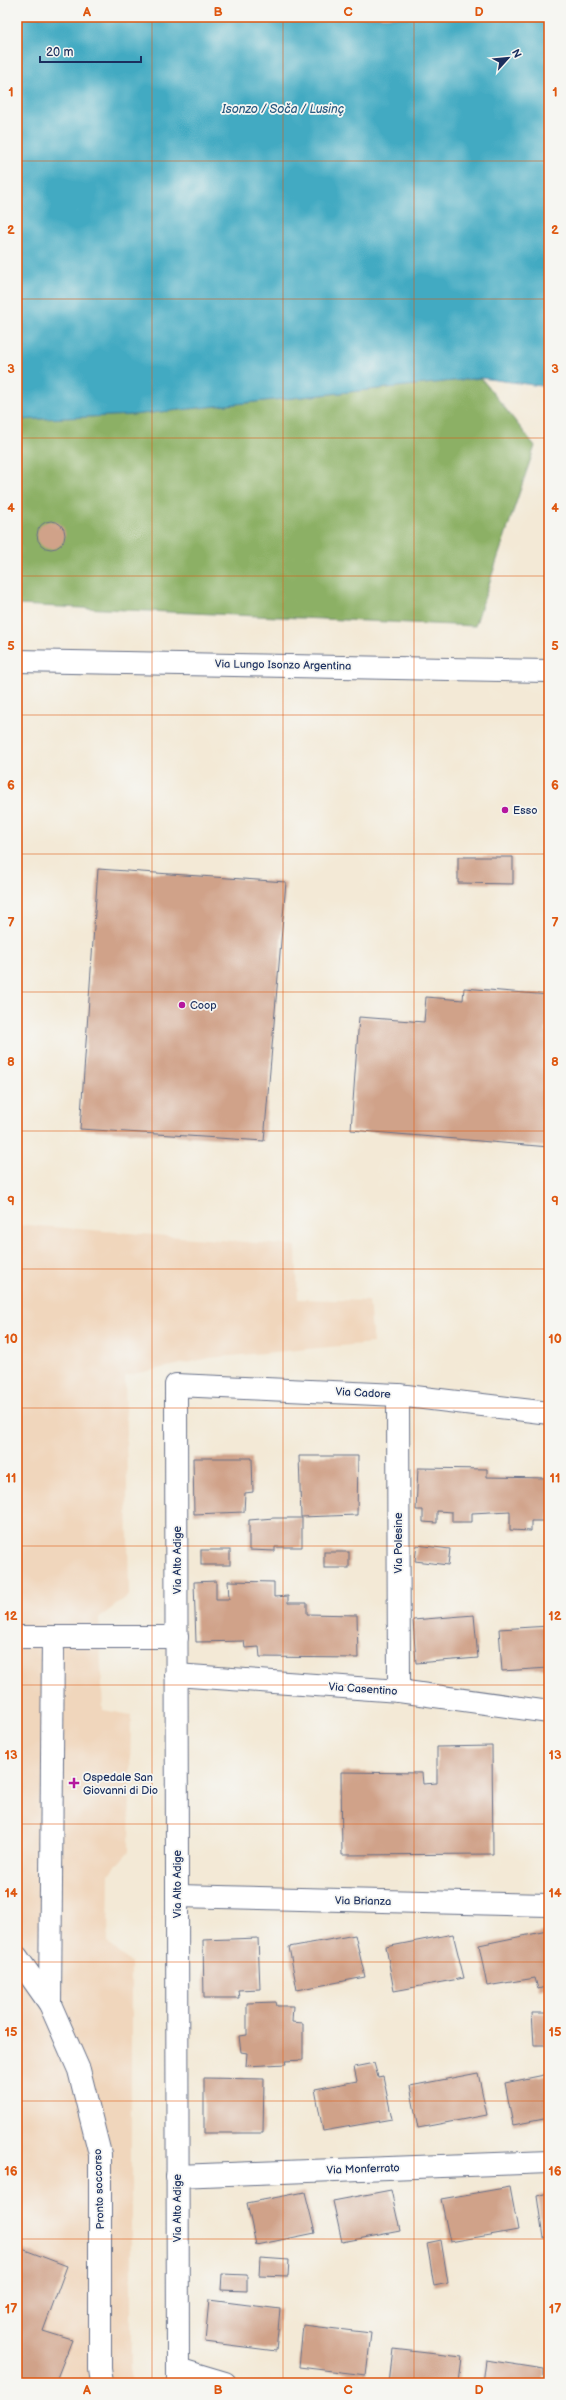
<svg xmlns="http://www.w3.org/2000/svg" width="566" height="2400" viewBox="0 0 566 2400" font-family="'Balsamiq Sans',sans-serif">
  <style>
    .built { fill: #f0d6bc }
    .forest { fill: #8cb065; stroke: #547062 }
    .water { fill: #42aac2; stroke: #2e6c90 }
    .building { fill: #d0a289 }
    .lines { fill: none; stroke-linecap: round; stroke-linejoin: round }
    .minor-casing { stroke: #677088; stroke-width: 24 }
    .major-casing { stroke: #677088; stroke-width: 24 }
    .minor { stroke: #fff; stroke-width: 22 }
    .major { stroke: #fff; stroke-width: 22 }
    .grid { fill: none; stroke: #de5710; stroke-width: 1; stroke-opacity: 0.55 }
    .poi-dot { fill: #b5179e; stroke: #f6f6f2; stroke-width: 1.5 }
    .labels { text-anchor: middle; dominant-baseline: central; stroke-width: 3.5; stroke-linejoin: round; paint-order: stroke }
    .street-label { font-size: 11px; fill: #1b2f5e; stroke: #f6f6f2 }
    .poi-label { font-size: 11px; fill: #1b2f5e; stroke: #f6f6f2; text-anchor: start }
    .water-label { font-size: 12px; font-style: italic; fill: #295a81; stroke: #f6f6f2 }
    .neatline { fill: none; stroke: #de5710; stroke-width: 1.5 }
    .grid-label { font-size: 13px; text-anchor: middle; font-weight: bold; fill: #de5710 }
  </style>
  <rect width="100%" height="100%" fill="#f6f6f2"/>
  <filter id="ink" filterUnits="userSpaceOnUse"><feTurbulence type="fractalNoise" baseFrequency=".025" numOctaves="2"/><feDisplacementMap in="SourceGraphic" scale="8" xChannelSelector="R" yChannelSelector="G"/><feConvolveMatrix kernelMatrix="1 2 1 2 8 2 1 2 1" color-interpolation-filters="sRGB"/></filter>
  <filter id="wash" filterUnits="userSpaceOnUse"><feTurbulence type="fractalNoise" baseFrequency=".012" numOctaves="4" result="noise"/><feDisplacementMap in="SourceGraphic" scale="16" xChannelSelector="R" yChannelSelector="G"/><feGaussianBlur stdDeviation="0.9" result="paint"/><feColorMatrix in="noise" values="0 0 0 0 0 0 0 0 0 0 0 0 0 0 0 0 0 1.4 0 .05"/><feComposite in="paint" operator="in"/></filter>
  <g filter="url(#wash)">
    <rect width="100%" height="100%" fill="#f3e9d6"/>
    <!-- built -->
    <polygon class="built" points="27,1225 296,1246 298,1299 369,1301 373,1343 209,1358 125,1376 129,1595 99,1618 103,1710 131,1715 129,1851 109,1874 108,1943 131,1963 131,2383 17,2383 17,1226"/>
    <!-- forest -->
    <polygon class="forest" points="481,378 535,446 475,626 17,605 17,420 132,415"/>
    <!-- water -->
    <polygon class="water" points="17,17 549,17 549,387 481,378 132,415 17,420"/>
    <g id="blocks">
      <!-- building -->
      <g class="building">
        <circle cx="51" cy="535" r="14"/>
        <polygon points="458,857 513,857 513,884 458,883"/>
        <polygon points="98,869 286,882 264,1141 80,1129"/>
        <polygon points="464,988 549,995 546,1033 549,1033 549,1147 351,1130 359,1017 424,1022 426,997 463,1000"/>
        <polygon points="299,1456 358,1456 357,1515 301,1517"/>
        <polygon points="193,1458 252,1458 253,1492 245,1493 244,1512 194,1514"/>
        <polygon points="418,1468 487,1469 487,1477 549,1478 549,1521 531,1521 531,1531 510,1530 510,1511 472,1513 472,1522 452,1522 452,1512 437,1511 437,1523 423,1522 423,1510 416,1510"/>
        <polygon points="274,1518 302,1518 302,1547 275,1547 275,1551 249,1550 249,1520"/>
        <polygon points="417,1545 450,1549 448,1565 415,1561"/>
        <rect x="201" y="1550" width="29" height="15"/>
        <rect x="324" y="1552" width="25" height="16"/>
        <polygon points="216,1581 216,1599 229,1599 228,1581 274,1582 274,1597 288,1596 288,1603 307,1603 307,1614 357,1615 358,1658 260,1657 259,1647 245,1648 244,1641 196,1642 194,1582"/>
        <polygon points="474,1615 478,1658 416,1663 413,1620"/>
        <polygon points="549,1626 549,1668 502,1671 499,1629"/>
        <polygon points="492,1746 493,1854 342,1855 341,1772 422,1773 423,1784 437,1783 437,1747"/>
        <polygon points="547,1931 549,1986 538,1989 535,1978 487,1986 479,1945"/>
        <polygon points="453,1934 464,1978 394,1991 386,1947"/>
        <polygon points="355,1935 365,1977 297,1990 289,1947"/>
        <polygon points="258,1938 260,1989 238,1990 239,1998 204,1998 203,1940"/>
        <polygon points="276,2002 277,2006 293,2006 292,2022 303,2023 303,2060 285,2061 286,2064 246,2066 247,2053 241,2052 239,2036 247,2035 247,2003"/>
        <polygon points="532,2013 549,2013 549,2045 534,2045"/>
        <polygon points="374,2063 378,2077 383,2076 392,2119 323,2131 315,2089 357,2081 354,2067"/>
        <polygon points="478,2073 487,2115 418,2128 410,2086"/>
        <polygon points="549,2074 549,2118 513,2125 505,2083"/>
        <polygon points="204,2078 264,2079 263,2133 204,2133"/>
        <polygon points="510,2187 518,2230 450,2242 441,2199"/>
        <polygon points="391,2190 400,2231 342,2242 333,2201"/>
        <polygon points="305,2192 315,2233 256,2245 247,2203"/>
        <polygon points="549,2193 549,2236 543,2238 537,2196"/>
        <polygon points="441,2240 448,2283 434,2286 427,2243"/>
        <polygon points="17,2247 67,2266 43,2331 72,2340 55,2383 17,2383"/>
        <polygon points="260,2258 289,2260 288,2276 259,2275"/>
        <polygon points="222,2274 247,2275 247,2291 221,2290"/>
        <polygon points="209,2300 280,2309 276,2351 205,2342"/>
        <polygon points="303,2325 371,2333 366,2375 299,2367"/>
        <polygon points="393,2349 462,2357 459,2383 389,2383"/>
        <polygon points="486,2360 544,2369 544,2383 483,2383"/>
      </g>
    </g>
  </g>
  <g filter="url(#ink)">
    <use href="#blocks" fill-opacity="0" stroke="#677088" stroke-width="1"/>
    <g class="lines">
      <!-- minor casing -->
      <g class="minor-casing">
        <g id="minor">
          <polyline points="398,1395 399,1691"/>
          <polyline points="17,1637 177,1637"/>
          <polyline points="176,1675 399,1691 549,1712"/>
          <polyline points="177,1896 549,1905"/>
          <polyline points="17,1957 50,2004 79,2070 100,2154 100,2369 102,2383"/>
          <polyline points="50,2004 53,1637"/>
          <polyline points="177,2176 549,2162"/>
          <polyline points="178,2369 225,2383"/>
          <polyline points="178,2383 176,1385 398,1395 549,1413"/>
        </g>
      </g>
      <!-- major casing -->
      <g class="major-casing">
        <polyline id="major" points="17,661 549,671"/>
      </g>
      <!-- minor -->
      <use href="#minor" class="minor"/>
      <!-- major -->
      <use href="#major" class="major"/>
    </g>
  </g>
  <!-- grid -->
  <path class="grid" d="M152 17V2383M283 17V2383M414 17V2383M17 161H549M17 299H549M17 438H549M17 576H549M17 715H549M17 854H549M17 992H549M17 1131H549M17 1269H549M17 1408H549M17 1546H549M17 1685H549M17 1824H549M17 1962H549M17 2101H549M17 2239H549"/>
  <!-- markers -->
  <g class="poi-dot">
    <circle cx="505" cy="810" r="4"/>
    <circle cx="182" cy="1005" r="4"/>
    <path d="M72 1777h4v4h4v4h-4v4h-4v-4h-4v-4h4z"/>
  </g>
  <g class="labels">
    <!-- street labels -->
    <g class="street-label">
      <text transform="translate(283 665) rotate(1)">Via Lungo Isonzo Argentina</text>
      <text transform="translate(363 1393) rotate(3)">Via Cadore</text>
      <text transform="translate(398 1543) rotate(-90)">Via Polesine</text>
      <text transform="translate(177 1560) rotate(-90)">Via Alto Adige</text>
      <text transform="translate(363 1689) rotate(4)">Via Casentino</text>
      <text transform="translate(177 1884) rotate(-90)">Via Alto Adige</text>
      <text transform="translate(363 1901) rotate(1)">Via Brianza</text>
      <text transform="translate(363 2169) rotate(-2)">Via Monferrato</text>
      <text transform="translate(99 2189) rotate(-92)">Pronto soccorso</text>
      <text transform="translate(177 2208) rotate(-90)">Via Alto Adige</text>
    </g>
    <!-- poi labels -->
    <g class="poi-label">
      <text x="513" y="810">Esso</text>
      <text x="190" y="1005">Coop</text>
      <text x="83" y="1777">Ospedale San<tspan x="83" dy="13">Giovanni di Dio</tspan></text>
    </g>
    <!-- water labels -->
    <g class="water-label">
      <text x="283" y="109">Isonzo / Soča / Lusinç</text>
    </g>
  </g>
  <!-- margin -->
  <rect width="566" height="2400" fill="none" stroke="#f6f6f2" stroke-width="44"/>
  <!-- north arrow -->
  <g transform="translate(508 58) rotate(63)" stroke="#f6f6f2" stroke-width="3" paint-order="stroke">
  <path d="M0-3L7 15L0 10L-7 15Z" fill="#1b2f5e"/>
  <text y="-6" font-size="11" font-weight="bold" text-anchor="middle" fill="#1b2f5e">N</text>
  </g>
  <!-- scale -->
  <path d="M40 56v6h101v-6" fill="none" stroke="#1b2f5e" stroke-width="2"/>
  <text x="46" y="56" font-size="12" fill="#1b2f5e" stroke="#f6f6f2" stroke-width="3" paint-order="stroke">20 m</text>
  <rect x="22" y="22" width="522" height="2356" class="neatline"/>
  <g class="grid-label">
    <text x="87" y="16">A</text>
    <text x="218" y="16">B</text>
    <text x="348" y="16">C</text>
    <text x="479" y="16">D</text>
    <text x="11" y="96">1</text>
    <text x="555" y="96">1</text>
    <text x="11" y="234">2</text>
    <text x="555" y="234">2</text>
    <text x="11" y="373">3</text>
    <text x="555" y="373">3</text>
    <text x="11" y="512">4</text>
    <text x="555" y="512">4</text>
    <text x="11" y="650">5</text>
    <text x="555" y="650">5</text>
    <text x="11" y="789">6</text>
    <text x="555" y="789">6</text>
    <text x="11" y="927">7</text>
    <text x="555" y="927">7</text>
    <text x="11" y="1066">8</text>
    <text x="555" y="1066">8</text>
    <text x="11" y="1205">9</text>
    <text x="555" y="1205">9</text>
    <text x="11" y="1343">10</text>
    <text x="555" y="1343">10</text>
    <text x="11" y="1482">11</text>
    <text x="555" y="1482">11</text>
    <text x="11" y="1620">12</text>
    <text x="555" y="1620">12</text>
    <text x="11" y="1759">13</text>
    <text x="555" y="1759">13</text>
    <text x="11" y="1897">14</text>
    <text x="555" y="1897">14</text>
    <text x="11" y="2036">15</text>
    <text x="555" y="2036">15</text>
    <text x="11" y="2175">16</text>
    <text x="555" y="2175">16</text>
    <text x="11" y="2313">17</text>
    <text x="555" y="2313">17</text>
    <text x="87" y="2394">A</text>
    <text x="218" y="2394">B</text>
    <text x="348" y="2394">C</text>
    <text x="479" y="2394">D</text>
  </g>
</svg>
